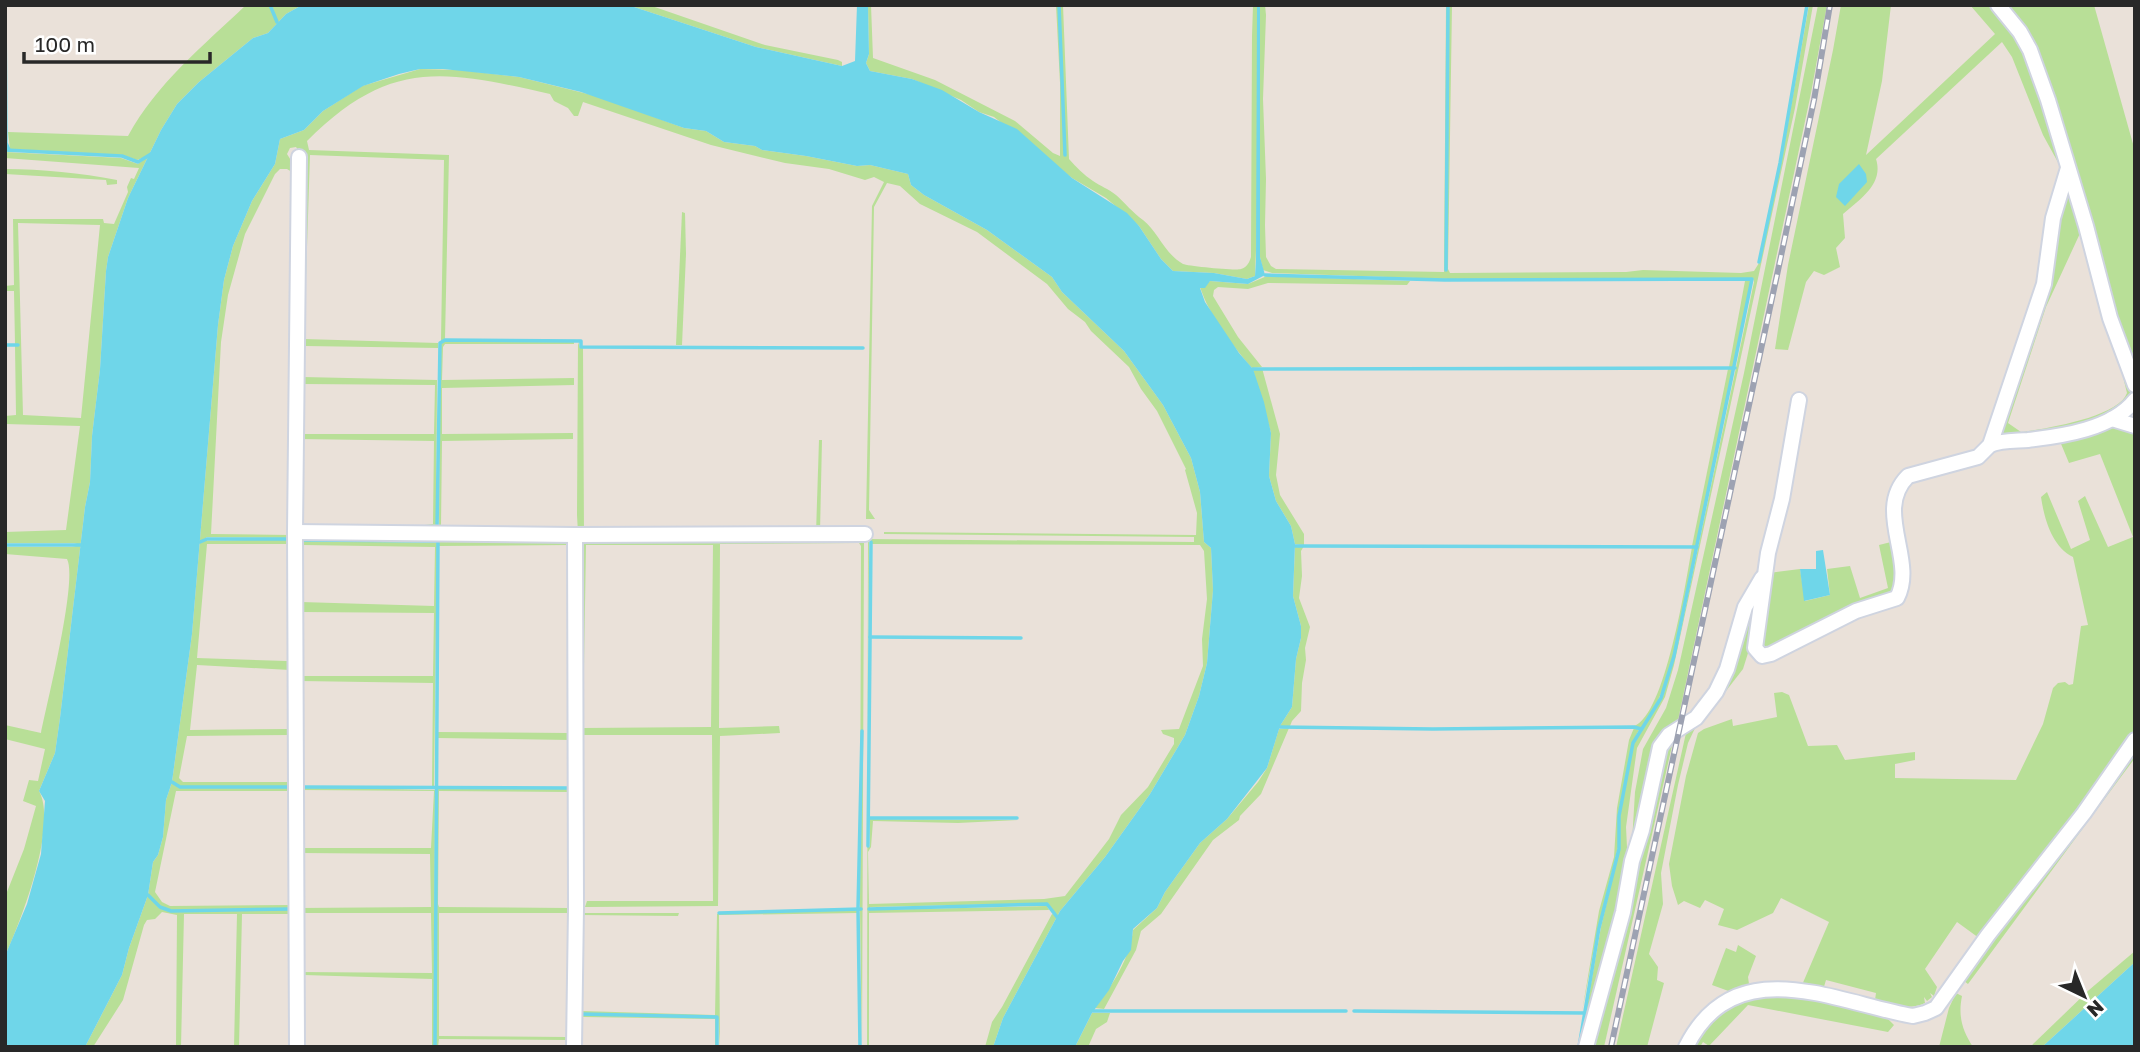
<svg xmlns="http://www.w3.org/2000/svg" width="2140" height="1052" viewBox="0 0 2140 1052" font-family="'Golos Text',sans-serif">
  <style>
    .green { fill: #b8df97; fill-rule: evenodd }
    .water { fill: #6fd6e9 }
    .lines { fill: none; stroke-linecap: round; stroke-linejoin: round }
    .stream { stroke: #6fd6e9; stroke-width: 3.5 }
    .street-casing { stroke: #cfd4e0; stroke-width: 18 }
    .street { stroke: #fff; stroke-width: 14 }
    .rail-casing { stroke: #9da2b2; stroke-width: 6 }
    .rail { stroke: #fff; stroke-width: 3.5; stroke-dasharray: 10; stroke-linecap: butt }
  </style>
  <rect width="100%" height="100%" fill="#eae1d9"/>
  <!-- green -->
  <g class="green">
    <path d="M246 5H268L277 21 272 5H302L286 14 268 33 253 38 199 82 177 104 161 130 128 198 108 257 106 271 100 369 92 436 90 482 85 507 60 718 55 753 39 791C58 825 21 921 5 956V897L24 849 36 806 23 801 29 780 38 781 45 749 5 739V725L41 733C47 703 78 579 67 559L5 554V547H72L80 545 74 543H5V532L66 530 80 426 5 424V416L16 415 15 346 18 345 15 344 14 291H5V286L14 285 13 219H103L104 223 114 224 128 192 127 187 131 178 134 179 139 168 5 158V152L121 158 138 164 148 156 137 160 123 155 10 149 8 132 128 136C157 83 203 46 246 5ZM18 223 100 225 81 418 23 415Z"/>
    <polygon points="628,5 649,5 765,45 838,60 842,62 842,66 756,47"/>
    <path d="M868 5H871L873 58 935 80 1015 121 1053 153 1060 156V83L1056 5H1059L1065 156 1060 5H1063L1069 159C1076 167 1084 175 1093 181 1100 186 1109 189 1116 195 1125 203 1133 213 1143 220 1158 232 1165 254 1183 264 1188 266 1236 271 1241 269 1247 267 1249 263 1251 257L1252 36 1253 5H1257V225L1255 276 1247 279 1214 273 1173 271 1161 259 1139 226 1106 198 1072 178 994 117 979 112 961 100 912 79 870 71 866 63 869 54Z"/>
    <polygon points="1260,5 1265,5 1266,15 1263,99 1266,179 1265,225 1266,257 1271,266 1276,269 1444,272 1446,5 1447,5 1447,270 1449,5 1452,5 1448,269 1450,273 1626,272 1643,270 1741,273 1754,271 1759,263 1775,181 1781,163 1809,5 1813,5 1795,108 1674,665 1665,697 1637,748 1626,827 1628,868 1580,1047 1601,927 1619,851 1620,816 1634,743 1663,696 1678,643 1754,282 1753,278 1446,279 1272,273 1263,270 1260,257"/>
    <polygon points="1818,5 1827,5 1811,93 1677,725 1668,730 1632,842 1635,792 1643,749 1666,708 1678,670 1744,373"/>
    <path d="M1841 5H1891L1882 81 1866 155 1995 34 1970 5H1990L2022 43 2064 165 2042 279 1987 443 1964 458 1983 443 2037 289 2047 220 2060 166 2043 135 2012 57 2002 42 1876 159C1884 184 1860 199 1843 214L1845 238 1836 248 1840 267 1824 275 1814 271 1806 282 1788 350 1775 349 1788 265 1833 50Z"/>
    <polygon points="2007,5 2094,5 2135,151 2135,363 2128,354 2027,30"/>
    <path d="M420 69 460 70 519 77 600 97 684 128 706 131 724 142 755 146 762 150 806 156 857 166 870 165 908 174 911 185 924 195 987 230 1052 277 1062 292 1124 351 1163 405 1191 458 1200 492 1204 542 1211 548 1213 590 1207 663 1199 696 1185 735 1150 794 1105 857 1060 911 1003 1018 993 1047H985L992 1022 1002 1007 1052 914 1056 915 1048 903 870 907V910L1047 906 1049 910 869 913V1047H867L868 539 1194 542V537L884 534V532L1196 535 1197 513 1185 470 1186 469 1157 411 1141 389 1129 367 1091 331 1085 322 1068 309 1047 284 977 232 920 204 900 186 887 183 874 207 869 510 875 519H866L872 206 884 182 874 177 865 180 829 169 785 163 711 145 583 102 578 116H574L568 108 554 101 550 94C444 70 390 58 307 141L309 150 449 155 445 339 441 341 444 160 310 155 304 339 438 343V348L305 346 303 377 437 380 436 531 322 529V527L424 528 425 525 433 524 434 441 299 439 302 155 296 147 290 148 287 154 297 170 293 474H290L295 174 287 169H280L275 174 245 234 228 295 221 342 211 534 290 535 289 478 294 482V697L290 696V670L197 665 190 730 290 729 291 705H294V758L291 757 290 735 187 736 179 778 183 782H290V763L294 761V809H291V791H176L155 892 162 902 170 906 293 905 292 816H294V1047H289L292 1018 293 914H242L239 1047H234L237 914H184L181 1047H176L177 915 162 912 155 919 147 920 144 925 123 1000 93 1047H85L122 975 129 948 148 895 153 862 158 855 163 837 166 800 172 782 192 634 218 325 224 280 233 246 252 201 275 164 280 139 304 130 323 111 362 86ZM302 384 435 385 434 434H302ZM207 537 291 538 292 539 202 541ZM869 541 872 544 1200 545 1204 551 1207 599 1202 639 1203 666 1179 729 1161 730 1163 734 1174 738V744L1148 787 1121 815 1109 839 1065 896 1044 899 869 904 868 852 871 847 873 821 958 823 1018 820 870 819V846L869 847 867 846ZM207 544H289L287 661 197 658ZM174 784 180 786 291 787 180 788ZM149 896 164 909 171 910 294 909 171 912 159 908Z"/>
    <path d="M5 169C43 169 80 173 117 180V184L107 185 106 180 5 174Z"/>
    <path d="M2067 183 2082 229 2046 307 2008 423 2021 432C2045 429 2119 417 2127 393L2115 344 2132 389V396L2113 415 2074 428 1998 440Z"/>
    <polygon points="682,212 685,213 686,254 682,345 676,345"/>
    <path d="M1267 276 1410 281 1407 285 1268 283 1248 289 1218 287 1214 290 1213 296 1238 337 1262 367 1252 368C1232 345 1210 317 1200 287L1210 281 1248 284Z"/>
    <polygon points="1745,281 1751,281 1751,284 1734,367 1729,367"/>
    <polygon points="445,341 574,342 574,344 445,344 443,347 442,380 574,378 574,385 442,388 442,434 573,433 573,439 442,441 441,526 567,528 566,534 439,531 440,344"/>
    <polygon points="578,342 580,348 583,348 584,533 578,533 577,515"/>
    <polygon points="1262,368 1280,434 1276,475 1280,495 1304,534 1304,545 1295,544 1291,526 1276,501 1269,476 1271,433 1253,370"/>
    <polygon points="1728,369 1734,369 1696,546 1692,546"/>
    <path d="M2112 424 2135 431V731L2117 760 1979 938 1957 922 1925 969 1937 987 1934 996 1930 993 1932 997 1927 1001 1924 997 1925 1003C1908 1011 1892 1004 1875 1000L1876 993 1826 980 1823 990 1802 985 1829 922 1781 898 1773 913 1737 930 1718 925 1724 909 1705 900 1700 908 1684 901 1678 905 1672 886 1669 864 1686 776 1698 733 1704 729 1732 719 1733 726 1777 717 1774 693 1782 692 1789 695 1808 746 1837 745 1845 760 1915 752V760L1895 764V778L2016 780 2043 724 2053 688 2058 683 2065 682 2069 685 2073 684 2081 626 2088 625 2073 557C2052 547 2044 518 2041 497L2047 492 2071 549 2090 540 2078 501 2085 496 2108 547 2133 537 2100 454 2069 463 2059 439Z"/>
    <polygon points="819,440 822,440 820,532 816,533"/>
    <polygon points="306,534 567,538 572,543 573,869 570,867 569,792 439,791 438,904 439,907 568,908 571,878 573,876 571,911 572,953 568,954 567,913 439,913 439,1036 566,1037 567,962 572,961 572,1047 566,1047 566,1040 439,1039 438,1047 435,1047 436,789 572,788 570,740 437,738 437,732 569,733 569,545 439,546 438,540 302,538"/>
    <path d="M861 539 864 542 862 1047 860 909 861 546 859 543 720 544 719 728 779 726 780 733 720 736 718 906 589 907H585L587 901H713L712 735H583L582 902 579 541ZM586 545H713L711 727 583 728Z"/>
    <polygon points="301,541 437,543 434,787 432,787 433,683 300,681 301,787 435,790 434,1047 432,1047 432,979 304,975 302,977 302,1006 298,1009 299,972 432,973 431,913 304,913 303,964 299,964 299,908 431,907 430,854 301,853 301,903 299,903 297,801 300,848 431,848 434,791 300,790 299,796 297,796 298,648 300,676 433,676 434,613 301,612 300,638 298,640 299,558 301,562 301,602 434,606 435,547 303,545 298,550"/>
    <polygon points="1891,542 1897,575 1896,591 1767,648 1760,643 1769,573 1800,569 1805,601 1830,595 1827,569 1850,566 1860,598 1888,588 1879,545"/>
    <polygon points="1295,546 1304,546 1301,551 1302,576 1299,598 1310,627 1305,648 1306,660 1302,683 1301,711 1292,721 1290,726 1280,726 1292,707 1296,659 1301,638 1301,626 1293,596"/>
    <path d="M1692 547H1696C1684 602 1676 686 1641 728L1634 726C1665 716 1686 581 1692 547Z"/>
    <polygon points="1759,589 1748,653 1743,669 1712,709 1711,705"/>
    <polygon points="1696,726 1688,743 1678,785 1661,873 1663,904 1649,954 1658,967 1657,980 1664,983 1647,1047 1616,1047 1686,733"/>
    <path d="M1289 728 1261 794 1240 816 1239 820 1213 840 1161 914 1141 931 1136 950 1104 1009 1095 1008C1112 986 1130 958 1133 930L1157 908 1165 892 1200 843 1227 819 1258 782 1267 768 1279 729Z"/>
    <polygon points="1634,728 1639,730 1632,743 1618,815 1618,847 1598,928 1582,1012 1599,911 1614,857 1617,808 1629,740"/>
    <polygon points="1674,737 1604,1047 1589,1047 1661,754"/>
    <polygon points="2135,747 2135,758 2126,770 1968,984 1964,981 1966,978 1965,976"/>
    <polygon points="858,910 858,913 719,915 720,1047 718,1016 581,1013 581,1015 717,1018 717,1047 715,1047 715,1019 583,1017 583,1047 577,1047 578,913 679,913 678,916 581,915 582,1011 715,1015 717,914"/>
    <polygon points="1738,945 1756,956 1748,977 1749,984 1744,989 1734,993 1712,985 1726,948 1736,952"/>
    <polygon points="2135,951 2135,962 2042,1047 2030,1047 2089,990"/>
    <path d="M1777 992 1884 1015 1894 1025 1888 1032 1748 1005 1709 1046 1703 1042 1700 1047H1691C1717 1010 1733 1002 1777 992Z"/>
    <path d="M1956 993 1962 996C1958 1016 1962 1030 1973 1047H1939L1949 1008Z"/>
    <polygon points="1092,1013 1110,1013 1107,1022 1096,1029 1088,1047 1075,1047"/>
  </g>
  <!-- water -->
  <g class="water">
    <polygon points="302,5 628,5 756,47 842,66 855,61 857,5 868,5 869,54 866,63 870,71 912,79 942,90 979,112 1017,129 1072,178 1127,213 1139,226 1161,259 1173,271 1214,273 1247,279 1255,276 1256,261 1257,5 1260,5 1260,257 1265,275 1248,284 1210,281 1205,288 1200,288 1205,302 1239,353 1253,369 1264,402 1271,433 1269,476 1276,501 1291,526 1295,544 1293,596 1301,626 1301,638 1296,659 1292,707 1280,726 1267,768 1227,819 1200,843 1165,892 1157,908 1133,929 1131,950 1123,961 1109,990 1092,1013 1075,1047 993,1047 1003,1018 1060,911 1105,857 1150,794 1185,735 1199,696 1207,663 1213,590 1211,548 1204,542 1200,492 1191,458 1163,405 1124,351 1062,292 1052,277 987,230 924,195 911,185 908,174 870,165 857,166 806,156 762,150 755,146 724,142 706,131 684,128 581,92 519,77 443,69 420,69 399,74 363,86 323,111 304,130 280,139 275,164 252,201 233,246 224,280 218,325 192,634 172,782 166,800 163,837 158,855 153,862 148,895 129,948 122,975 85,1047 5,1047 5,956 27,904 41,854 45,801 39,791 55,753 60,718 85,507 90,482 92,436 100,369 106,271 108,257 128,198 161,130 177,104 199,82 253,38 268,33 286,14"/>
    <polygon points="1859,164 1866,174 1867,182 1845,206 1836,197 1839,184"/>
    <polygon points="1823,550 1830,595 1804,601 1800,569 1816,569 1816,551"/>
    <polygon points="2135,962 2135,1047 2042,1047"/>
  </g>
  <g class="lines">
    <!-- stream -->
    <g class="stream">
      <polyline points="270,5 277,22"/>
      <polyline points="1059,5 1065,155"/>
      <polyline points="5,7 6,143 9,150"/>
      <polyline points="5,150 122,156 138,162 151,154"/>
      <polyline points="1759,262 1780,163 1807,5"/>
      <polyline points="1446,270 1448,5"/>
      <polyline points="1265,275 1445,280 1752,279 1674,656 1661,698 1633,743 1619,816 1619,849 1599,928 1579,1047"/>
      <polyline points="5,345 18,345"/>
      <polyline points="1253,369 1735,368"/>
      <polyline points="437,530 440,343 445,340 581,341 581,347 863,348"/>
      <polyline points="303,540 438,541 435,1047"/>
      <polyline points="200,542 207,539 290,539"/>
      <polyline points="5,545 82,545"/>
      <polyline points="1295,546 1697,547"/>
      <polyline points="870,637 1021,638"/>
      <polyline points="1280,727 1433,729 1634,727 1641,729"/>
      <polyline points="172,782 180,787 291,787"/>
      <polyline points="301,787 572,788"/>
      <polyline points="869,818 1017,818"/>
      <polyline points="868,846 871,542"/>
      <polyline points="148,895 160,907 171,911 291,909"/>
      <polyline points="869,909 1047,904 1057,917"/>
      <polyline points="719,913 861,909"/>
      <polyline points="1093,1011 1346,1011"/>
      <polyline points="1354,1011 1584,1013"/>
      <polyline points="580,1014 717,1017 717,1047"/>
      <polyline points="860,1047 858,909 862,731"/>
    </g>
    <!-- street casing -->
    <g class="street-casing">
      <g id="street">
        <polyline points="1998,5 2020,32 2030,50 2048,100 2086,226 2110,318 2135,385"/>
        <path d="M1799 400 1782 499 1768 553 1755 648 1762 656 1771 654 1856 611 1897 598C1917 560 1873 511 1908 476L1978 457 1990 445 2044 284 2053 218 2068 168"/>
        <polyline points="2112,419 2135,426"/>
        <path d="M1990 445C2001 440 2016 441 2028 440 2063 436 2112 429 2135 400"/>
        <polyline points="295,532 575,535 865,534"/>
        <polyline points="297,1047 295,532 299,157"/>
        <polyline points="574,1047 576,908 575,535"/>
        <polyline points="1586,1047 1623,912 1632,861 1642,830 1660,747 1669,735 1696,718 1716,692 1727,669 1745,607 1762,578"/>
        <path d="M1686 1047C1735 949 1834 1002 1913 1016L1925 1013 1936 1008 1988 935 2084 813 2135 740"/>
      </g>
    </g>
    <!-- street -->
    <use href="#street" class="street"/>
    <!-- rail casing -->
    <g class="rail-casing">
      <polyline id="rail" points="1611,1047 1777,275 1814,100 1830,5"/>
    </g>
    <!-- rail -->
    <use href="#rail" class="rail"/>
  </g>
  <!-- border -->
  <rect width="2140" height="1052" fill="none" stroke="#282828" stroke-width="14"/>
  <!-- north arrow -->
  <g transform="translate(2084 996) rotate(137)" stroke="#ffffff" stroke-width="5" paint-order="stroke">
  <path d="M0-5L12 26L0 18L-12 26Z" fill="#282828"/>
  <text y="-10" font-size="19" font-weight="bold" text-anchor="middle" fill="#282828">N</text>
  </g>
  <!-- scale -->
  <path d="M24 52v10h186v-10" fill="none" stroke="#282828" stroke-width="3.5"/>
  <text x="35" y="52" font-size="21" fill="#282828" stroke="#ffffff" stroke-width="5" paint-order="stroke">100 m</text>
</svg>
